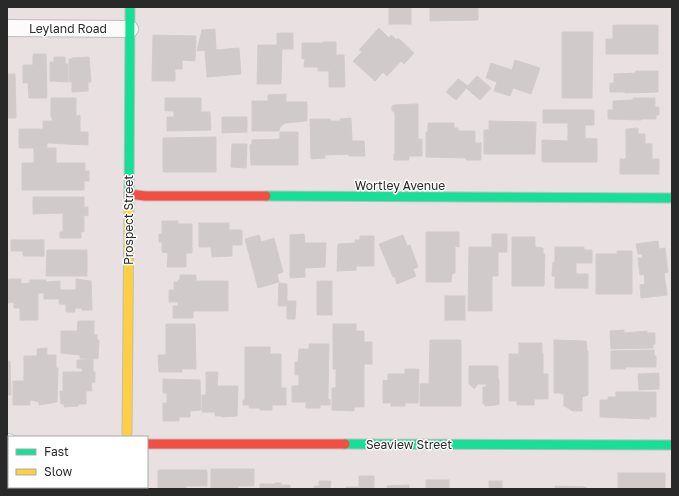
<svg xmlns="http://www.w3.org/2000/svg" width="679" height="496" viewBox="0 0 679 496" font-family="'Golos Text',sans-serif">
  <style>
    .building { fill: #d0cacb; stroke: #d3cccc }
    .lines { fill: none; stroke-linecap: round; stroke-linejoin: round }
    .street-casing { stroke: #bebdbd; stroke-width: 18 }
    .fast-casing { stroke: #bebdbd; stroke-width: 11 }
    .slow-casing { stroke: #bebdbd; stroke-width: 11 }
    .jam-casing { stroke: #bebdbd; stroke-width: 11 }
    .street { stroke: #fcfafa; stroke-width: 16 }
    .fast { stroke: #16e098; stroke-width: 9 }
    .slow { stroke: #ffcf43; stroke-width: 9 }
    .jam { stroke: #f24e42; stroke-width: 9 }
    .labels { text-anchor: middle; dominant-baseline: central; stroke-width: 3; stroke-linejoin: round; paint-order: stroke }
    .street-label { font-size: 12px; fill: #292929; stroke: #fff }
  </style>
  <rect width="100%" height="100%" fill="#e8e0e1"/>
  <!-- building -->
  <g class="building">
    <rect x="389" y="7" width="22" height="17"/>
    <polygon points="430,7 478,7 478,20 430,21"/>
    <polygon points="613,25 658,25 658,54 606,54 606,39 613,39"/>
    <polygon points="379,28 389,38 391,35 397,40 398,38 414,53 404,64 401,61 387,76 383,72 375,81 353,61 362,52 359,50"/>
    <polygon points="215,29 216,50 239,48 241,74 207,77 205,50 197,51 202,30"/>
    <polygon points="562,32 593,32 592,98 562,98"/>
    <polygon points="277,33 293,33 293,49 282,49 281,84 257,84 258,45 277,45"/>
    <polygon points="153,35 196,36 195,61 182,60 182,69 175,69 175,81 152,81"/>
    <polygon points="323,42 336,42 336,55 344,55 345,87 329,87 329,71 318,71 318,67 304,67 305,59 302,59 302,43 323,43"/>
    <polygon points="33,54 46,54 47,98 29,98 28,83 23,83 23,65 33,65"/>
    <polygon points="54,57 65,57 65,64 68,64 68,82 50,81 50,62 54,62"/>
    <polygon points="89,57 91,82 88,82 88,91 72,92 72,82 69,82 69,59 72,59 72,58"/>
    <polygon points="515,60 540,68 531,94 513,88 510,96 494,91 497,82 486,78 491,63 512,70"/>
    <polygon points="636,71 658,71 658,92 625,93 625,92 610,92 610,83 614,83 614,74 635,73"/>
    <polygon points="7,74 15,74 16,118 7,118"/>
    <polygon points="477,76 491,88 480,100 466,88"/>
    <polygon points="458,79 468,86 456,100 446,92"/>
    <polygon points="286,94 286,102 307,102 307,121 285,123 280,127 279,131 252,131 252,101 268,101 268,95"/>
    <polygon points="51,98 76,98 76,116 80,115 80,132 88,132 88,145 47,143 47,148 19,148 19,129 43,129 43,121 52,121 52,117 51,117"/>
    <polygon points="165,98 201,98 201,112 210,112 211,130 167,131 167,117 174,117 174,111 165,111"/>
    <polygon points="633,98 655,98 655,107 659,107 659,115 656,115 656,119 641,119 641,120 608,119 608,110 613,110 613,101 633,100"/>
    <polygon points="418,104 418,139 422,139 422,156 409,156 409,160 394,160 394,154 395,154 395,114 394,111 392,111 392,106 394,105"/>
    <polygon points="543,110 594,110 594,125 585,125 585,138 597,139 597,162 542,162 542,140 568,141 568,123 543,123"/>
    <polygon points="222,117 247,117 247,132 222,133"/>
    <polygon points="351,118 352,141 364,141 365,156 349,156 349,154 325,155 325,158 311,159 310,119 330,119 330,121 340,121 340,119"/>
    <polygon points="489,121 536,122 535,154 484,154 484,130 489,130"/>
    <polygon points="428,123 454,123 454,128 458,128 458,131 475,131 475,143 481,143 481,160 466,160 466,158 426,157 426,132 428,132"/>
    <polygon points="638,128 638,134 645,134 645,144 652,144 652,159 659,159 659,174 620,174 620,159 626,159 626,129"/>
    <polygon points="280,132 298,132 298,165 251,165 250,145 252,144 252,140 280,139"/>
    <polygon points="216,137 216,172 163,172 163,138"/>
    <polygon points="232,144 247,144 246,168 231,167"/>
    <polygon points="34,148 56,148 56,163 85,163 85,171 89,171 89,181 84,181 84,190 22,190 22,163 34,163"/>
    <polygon points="33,197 84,197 84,207 88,207 88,216 84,215 84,232 81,232 81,238 60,238 60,232 63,232 63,213 33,214"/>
    <polygon points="162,221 178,221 178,224 192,224 192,253 186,253 186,267 167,267 168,253 162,252 162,242 159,242 159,234 162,234"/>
    <polygon points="199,223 229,223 229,230 242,230 242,245 232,245 232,256 212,257 211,247 199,247"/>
    <polygon points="426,232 459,232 459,247 455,246 455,273 452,274 451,282 426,282"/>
    <polygon points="304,234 305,243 326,243 325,267 305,268 305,277 290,278 290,235"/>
    <polygon points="492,234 507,234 507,252 498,252 498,276 492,276 492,311 468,311 469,247 492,247"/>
    <polygon points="259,235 261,242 274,238 283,272 277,274 279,282 258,288 245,239"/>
    <polygon points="403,235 407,246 410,245 418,267 413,269 416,276 397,284 395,277 393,277 379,244"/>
    <polygon points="360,236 374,236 374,266 356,266 356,270 337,271 338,244 355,243 355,240 360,240"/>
    <polygon points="512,237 535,237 535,247 543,248 543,254 545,254 544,286 512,286"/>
    <polygon points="11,240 44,240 44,256 23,256 23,251 11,251"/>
    <polygon points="658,241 659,249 665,248 668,272 664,273 667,295 641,298 640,285 645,284 644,274 640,275 638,258 643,258 642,254 638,254 636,244"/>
    <polygon points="555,247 584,247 584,250 592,250 592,263 576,263 576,274 588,274 588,288 555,288 555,276 552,276 553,262 555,262"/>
    <polygon points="47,250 87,250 87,276 46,276"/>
    <polygon points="617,251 632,251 632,294 596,294 596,254 617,254"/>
    <polygon points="180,275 196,275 196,281 228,281 228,311 193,311 193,318 173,318 173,306 178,306 178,302 169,302 169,290 174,290 174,282 178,282 178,280 180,280"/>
    <polygon points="9,279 21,279 21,284 30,283 30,280 46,280 46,282 60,281 60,290 76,290 76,279 91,281 92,310 82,310 82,308 75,308 75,312 66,312 66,304 59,304 59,299 44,299 44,293 38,293 38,320 20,320 20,308 14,308 14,302 8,303 7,281"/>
    <rect x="317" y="281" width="15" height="34"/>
    <polygon points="279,283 287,284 287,306 278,306"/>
    <rect x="445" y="296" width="20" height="24"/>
    <polygon points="287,301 296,301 295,319 287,319"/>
    <polygon points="78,321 94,321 94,335 97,335 97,340 99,340 98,359 80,358 80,355 61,353 61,331 77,331"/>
    <polygon points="166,324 195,324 196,369 182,369 182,372 159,372 158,355 166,355"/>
    <polygon points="333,324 356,324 356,331 364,331 364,342 372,342 372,364 364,364 364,407 354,407 354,411 332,410 332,388 336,388 336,369 333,369"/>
    <polygon points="624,330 624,333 647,331 647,333 655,333 655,344 653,344 653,348 611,349 610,331"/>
    <polygon points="430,340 461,340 461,406 420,406 420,384 429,384"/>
    <polygon points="554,340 586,341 587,351 588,351 588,395 582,397 582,411 573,411 564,406 564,394 561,394 561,393 554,393"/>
    <polygon points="519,343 542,343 542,353 543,353 543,374 548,374 548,399 534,399 534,405 517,405 517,401 509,401 509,354 519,354"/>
    <polygon points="309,344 329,344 328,399 330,400 330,405 320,405 320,408 306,408 306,402 292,402 292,386 299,386 299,375 295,375 295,362 298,362 299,349 309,349"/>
    <polygon points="245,347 270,347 270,354 281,354 281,388 286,388 286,405 272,405 272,410 260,410 260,408 249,408 249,405 243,405 243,400 245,400"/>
    <polygon points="47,348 47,355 56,355 56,368 58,368 57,402 39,405 39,402 30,400 30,405 13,405 13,381 24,381 24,356 37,356 37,349"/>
    <polygon points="654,350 654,356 656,356 656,367 625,367 625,369 611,369 611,351"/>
    <polygon points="93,359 93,372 95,372 95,382 91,383 92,391 86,391 86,404 79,404 78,406 64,407 64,404 61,404 60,391 63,392 63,372 82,372 82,368 77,368 77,360"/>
    <polygon points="7,361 10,361 11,395 7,395"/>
    <polygon points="469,366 498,366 498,378 499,380 499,404 496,405 485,406 485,404 483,404 483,387 486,387 486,384 478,384 474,389 469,384"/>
    <polygon points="405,369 419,369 418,403 405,403 405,406 391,406 391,403 383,403 383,380 388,381 388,374 405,374"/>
    <polygon points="206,372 218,372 217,386 238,386 237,416 222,417 222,416 215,416 215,412 202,412 202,395 206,395"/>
    <polygon points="659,373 659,389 639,390 638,374"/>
    <polygon points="163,379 200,380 201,410 190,411 190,417 179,417 179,421 163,421 163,403 167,403 167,393 163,393"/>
    <polygon points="616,392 656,392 656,417 649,417 649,419 600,417 600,400 608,400 608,397 616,397"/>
    <polygon points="211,469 254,469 254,486 238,486 238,489 211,489"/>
    <polygon points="158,470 207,470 207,486 186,486 186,489 158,489"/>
    <rect x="618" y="473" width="47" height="16"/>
    <polygon points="7,475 9,475 9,487 51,487 51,489 7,489"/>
    <polygon points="359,476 374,476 374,489 346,489 346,487 359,487"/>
    <rect x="426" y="480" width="23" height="9"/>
    <polygon points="319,481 331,481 330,489 303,489 314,489 314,486 319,486"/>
    <rect x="489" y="481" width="13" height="8"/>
    <polygon points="275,483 281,483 281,485 290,485 290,489 260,489 260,484 275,484"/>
    <polygon points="409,485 409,489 387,489 387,486"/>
    <polygon points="555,486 586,487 586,489 555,489"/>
    <rect x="52" y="487" width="34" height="2"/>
  </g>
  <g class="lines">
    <!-- street casing -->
    <g class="street-casing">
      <g id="street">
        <polyline points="7,28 130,29"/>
        <polyline points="7,442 9,442"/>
        <polyline points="126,489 126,487"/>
      </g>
    </g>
    <!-- fast casing -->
    <g class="fast-casing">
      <g id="fast">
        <polyline points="266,196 672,198"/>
        <polyline points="129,206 130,7"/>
        <polyline points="345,444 672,445"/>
      </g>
    </g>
    <!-- slow casing -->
    <g class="slow-casing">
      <polyline id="slow" points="127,433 129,206"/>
    </g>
    <!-- jam casing -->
    <g class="jam-casing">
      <g id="jam">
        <polyline points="129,194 145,196 266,196"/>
        <polyline points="147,444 345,444"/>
      </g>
    </g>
    <!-- street -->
    <use href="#street" class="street"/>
    <!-- fast -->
    <use href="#fast" class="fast"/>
    <!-- slow -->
    <use href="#slow" class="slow"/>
    <!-- jam -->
    <use href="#jam" class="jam"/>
  </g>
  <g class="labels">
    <!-- street labels -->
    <g class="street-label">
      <text x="68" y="28">Leyland Road</text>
      <text x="400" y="185">Wortley Avenue</text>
      <text transform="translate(128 220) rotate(-90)">Prospect Street</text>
      <text x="409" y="444">Seaview Street</text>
    </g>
  </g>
  <!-- border -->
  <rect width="679" height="496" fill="none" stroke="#292929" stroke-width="16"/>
  <!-- legend -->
  <rect x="8" y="436" width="140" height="52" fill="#ffffff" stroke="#a9a9a9"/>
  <rect x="16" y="449" width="20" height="6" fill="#16e098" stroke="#a9a9a9"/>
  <text x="44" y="456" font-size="12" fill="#292929">Fast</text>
  <rect x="16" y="469" width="20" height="6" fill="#ffcf43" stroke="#a9a9a9"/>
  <text x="44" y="476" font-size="12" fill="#292929">Slow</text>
</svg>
